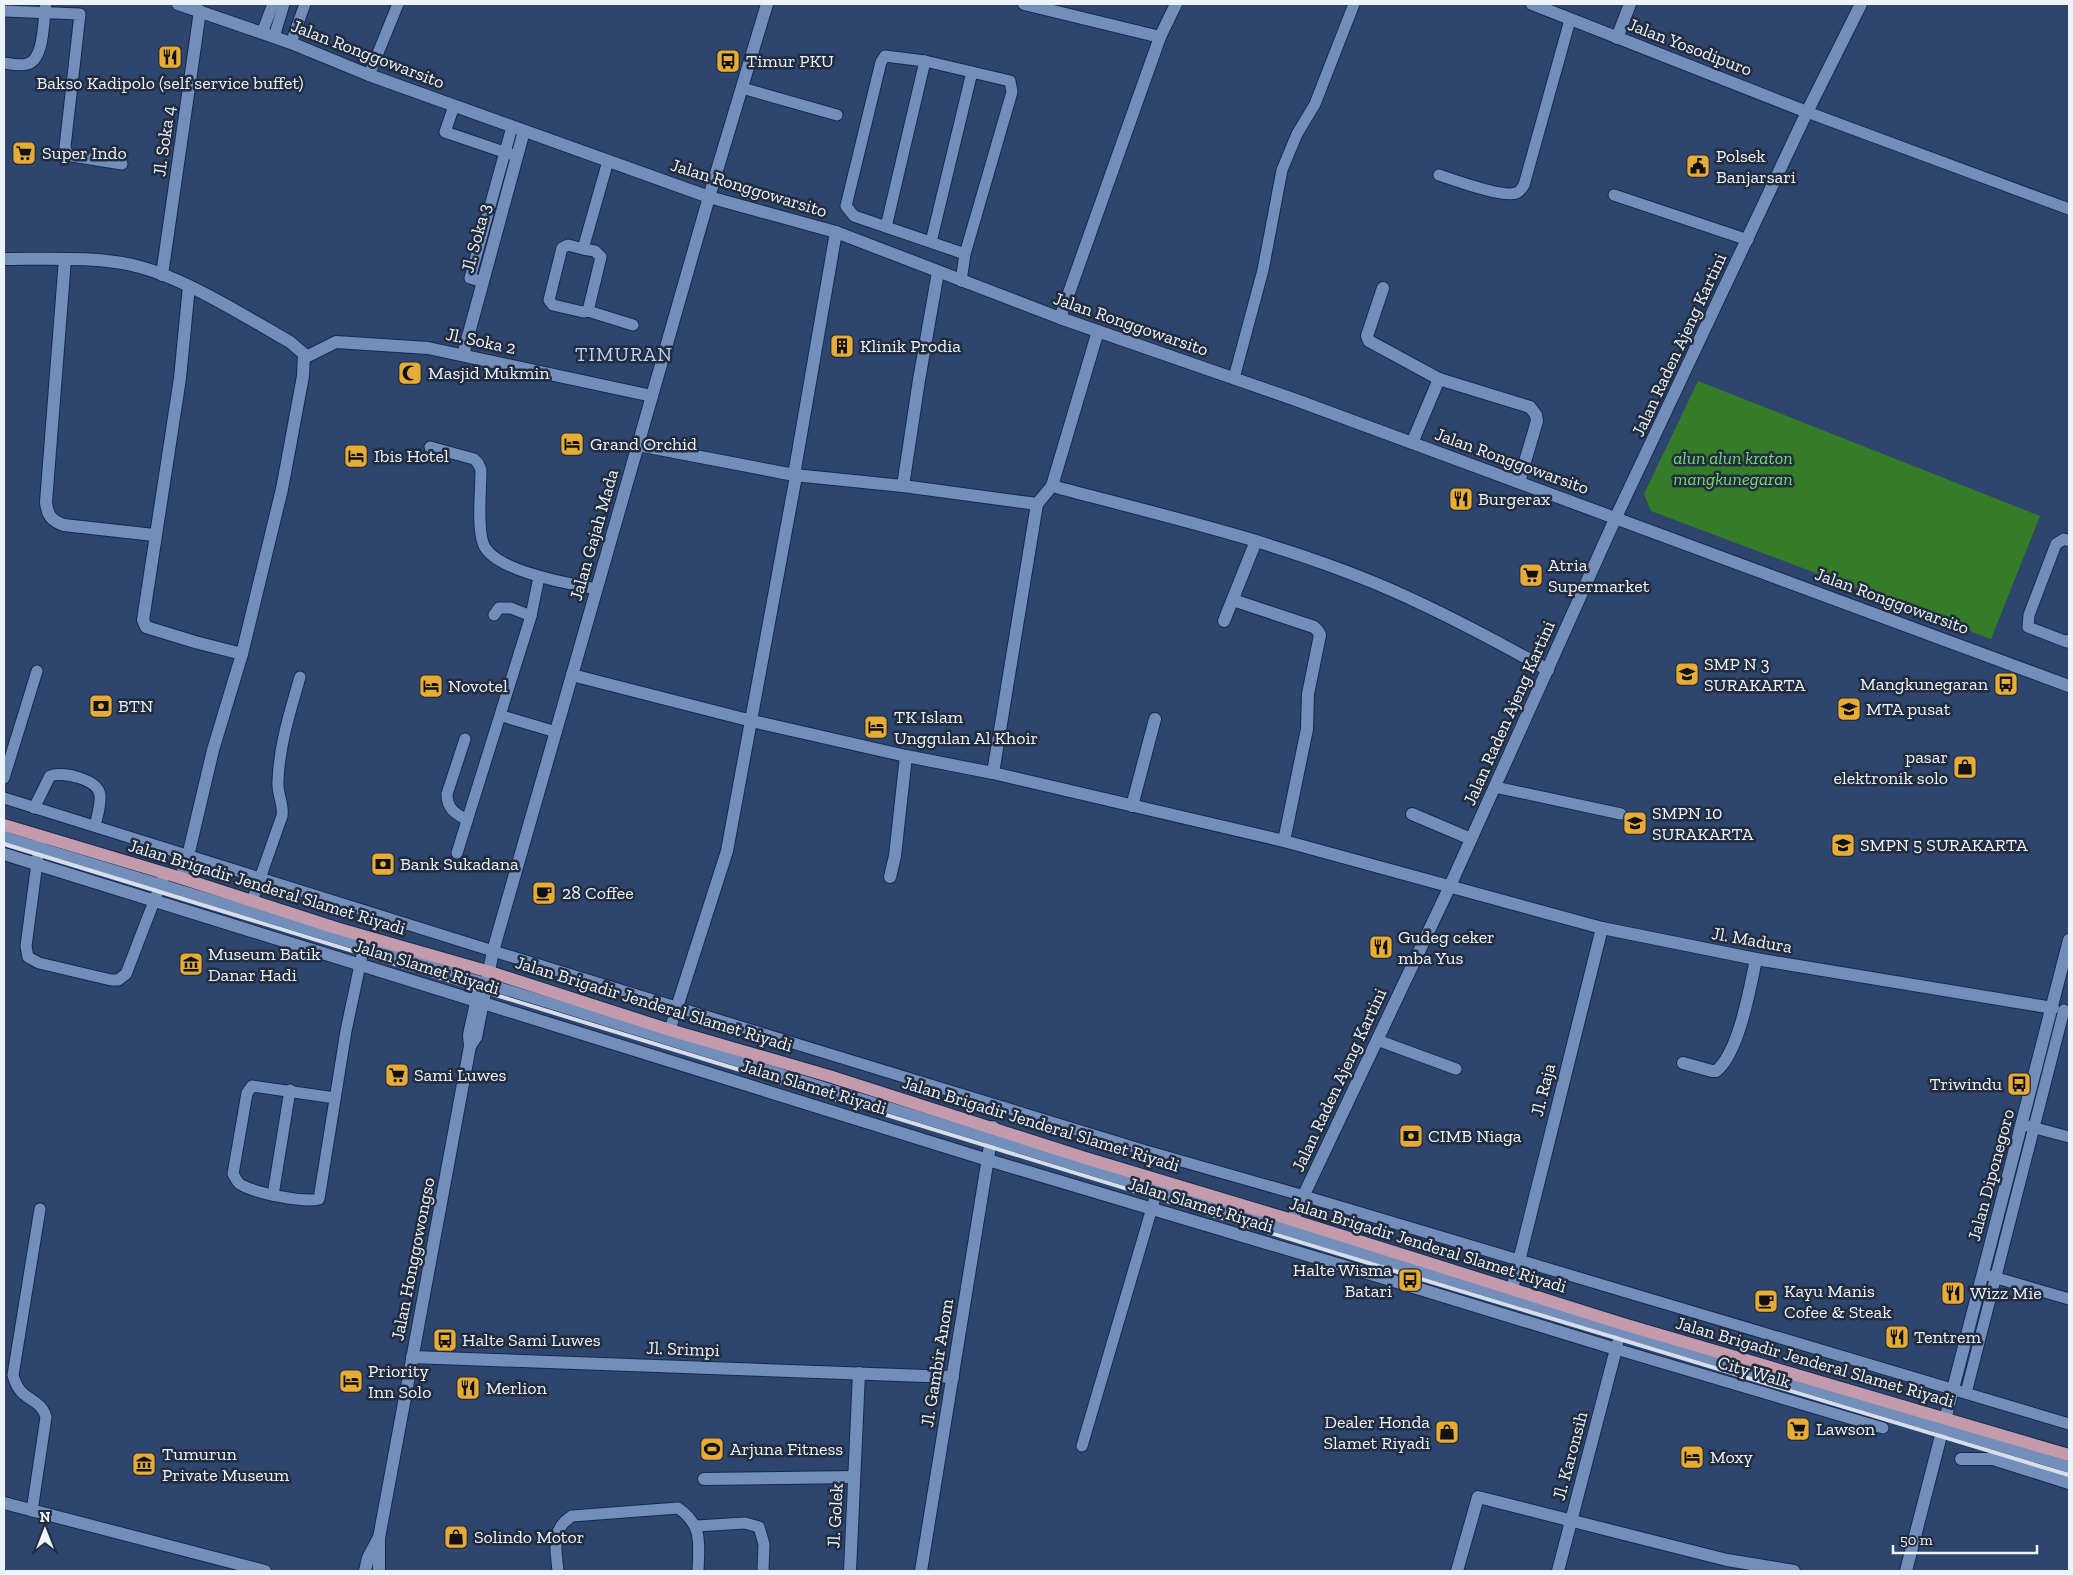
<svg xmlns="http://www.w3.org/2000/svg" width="2073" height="1575" viewBox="0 0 2073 1575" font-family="'Zilla Slab',serif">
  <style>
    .green { fill: #357c29 }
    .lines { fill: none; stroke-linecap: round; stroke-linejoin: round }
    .service-casing { stroke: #152a51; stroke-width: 13 }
    .minor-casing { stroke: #152a51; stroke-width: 14 }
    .secondary-casing { stroke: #152a51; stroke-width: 14 }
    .primary-casing { stroke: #152a51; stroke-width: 14 }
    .service { stroke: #748ebc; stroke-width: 11 }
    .minor { stroke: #748ebc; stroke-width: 12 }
    .secondary { stroke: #748ebc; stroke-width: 12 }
    .primary { stroke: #c39bac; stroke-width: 12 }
    .rail { stroke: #d6deec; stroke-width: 4 }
    .labels { text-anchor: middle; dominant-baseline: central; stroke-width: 5; stroke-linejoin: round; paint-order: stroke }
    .street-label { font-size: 18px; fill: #eef4fe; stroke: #212c3f }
    .poi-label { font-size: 18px; fill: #eef4fe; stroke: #212c3f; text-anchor: start }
    .park-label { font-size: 18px; font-style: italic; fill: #7cda6d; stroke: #212c3f }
    .quarter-label { font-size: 20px; letter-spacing: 1px; fill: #bcd3fa; stroke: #212c3f }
  </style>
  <rect width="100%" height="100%" fill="#2e456e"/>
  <!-- green -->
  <polygon class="green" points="1698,381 2040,516 1991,639 1651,511 1644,494"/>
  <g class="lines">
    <!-- service casing -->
    <g class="service-casing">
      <g id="service">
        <polyline points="4,11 80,14 65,147 67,153 72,156 122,164"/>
        <polyline points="262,33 273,4"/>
        <polyline points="274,37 284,4"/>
        <polyline points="291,43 305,4"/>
        <path d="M4 63C11 64 20 66 27 64 45 60 43 19 46 4"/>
        <polyline points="369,75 398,4"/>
        <polyline points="742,88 837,115"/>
        <polyline points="454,106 445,132 510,154"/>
        <polyline points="1807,112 2069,209"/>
        <path d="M1439 175C1454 180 1503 198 1516 193 1520 192 1522 188 1524 185L1570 20"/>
        <polyline points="1614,195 1748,240"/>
        <polyline points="886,227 925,61"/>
        <polyline points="931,242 972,72"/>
        <polyline points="583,249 595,251 601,257 588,311 583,312 553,305 549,300 562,248 568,245 583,249 608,161"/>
        <polyline points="961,281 965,254 854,216 846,206 881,62 885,56 925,61 1010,81 1012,92 965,254"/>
        <polyline points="483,282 470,278 512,127"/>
        <polyline points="588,311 633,325"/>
        <polyline points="1234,378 1263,270 1282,170 1297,134 1315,104 1354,4"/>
        <path d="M430 447 474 459 478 463 481 470C481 490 477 526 483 543 492 571 570 584 597 589"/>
        <polyline points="2069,541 2064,539 2056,544 2029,615 2028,627 2067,642 2069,640"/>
        <polyline points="494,615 499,608 511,608 531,616"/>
        <polyline points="502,716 556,732"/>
        <path d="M465 739 447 794C447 809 455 813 467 820"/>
        <polyline points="4,778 37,671"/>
        <polyline points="1495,787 1621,814"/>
        <polyline points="4,798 493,951 1146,1151 1304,1196 2069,1424"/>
        <path d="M34 808 50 776C62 771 98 779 100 795 101 805 97 817 95 826"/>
        <polyline points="4,837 481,982 1390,1262 2069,1467"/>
        <polyline points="40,840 26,946 28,957 39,963 111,980 118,980 126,974 163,878"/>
        <polyline points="457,853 531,616 539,577"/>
        <path d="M252 901 282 816C284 804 277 794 278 782 279 746 290 712 300 677"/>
        <polyline points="670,1030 677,1007"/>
        <polyline points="1377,1040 1456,1069"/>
        <path d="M335 1098 252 1086 247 1093 233 1174C235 1177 237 1182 240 1184 254 1193 304 1203 319 1199L346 1031 365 941"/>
        <polyline points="2028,1126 2069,1137"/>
        <polyline points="273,1195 290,1090"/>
        <polyline points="1990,1276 2069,1299"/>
        <polyline points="1622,1326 1616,1349 1883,1428"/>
        <polyline points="1966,1393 2064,1010"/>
        <polyline points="1082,1446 1159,1184"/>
        <path d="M32 1511 46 1417C40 1396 20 1403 13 1375L40 1209"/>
        <polyline points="696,1526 745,1523 759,1527 764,1544 763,1571"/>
        <path d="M558 1571C556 1548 550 1530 572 1516L678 1508C703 1525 699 1544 698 1571"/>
      </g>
    </g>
    <!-- minor casing -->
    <g class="minor-casing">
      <g id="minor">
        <polyline points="1024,4 1160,37"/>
        <polyline points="1617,38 1630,4"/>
        <path d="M4 259C44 259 102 256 140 267 188 280 246 317 290 342L304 354 303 376 282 489 242 654 213 750 188 856 181 878"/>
        <path d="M65 259 46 502C47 514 51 521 64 525L154 535"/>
        <polyline points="162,275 200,11"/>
        <polyline points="189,286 180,378 143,620 146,627 195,642 242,654"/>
        <polyline points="1383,288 1367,336 1369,341 1439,379"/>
        <polyline points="1060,318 1160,37 1176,4"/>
        <polyline points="463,355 524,131"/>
        <polyline points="304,358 336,342 428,348 652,396"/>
        <polyline points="1412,443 1439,379 1530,407 1536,415 1537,421 1519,482"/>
        <path d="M638 445 794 475 903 486 1037 504 1052 486C1161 515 1271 540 1375 583 1435 608 1491 638 1548 670"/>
        <polyline points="794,475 836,232"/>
        <polyline points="903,486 919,380 938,272"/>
        <polyline points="1052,486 1098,331"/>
        <polyline points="1233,600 1314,627 1318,631 1320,635 1308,694 1307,729 1284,841"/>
        <polyline points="1224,621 1256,541"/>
        <polyline points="572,675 752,721 906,756 993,773 1284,841 1602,928 1756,959 2053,1008"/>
        <polyline points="993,773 1037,504"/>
        <polyline points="1132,806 1155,719"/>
        <polyline points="1412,814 1471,839"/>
        <polyline points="4,854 988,1160 1384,1278 1616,1349 1558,1571"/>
        <polyline points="890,877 895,856 906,756"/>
        <polyline points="677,1007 727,851 796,476"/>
        <path d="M1683 1063 1712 1071H1716C1739 1053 1750 988 1756 959"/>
        <polyline points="1384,1278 1394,1252"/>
        <polyline points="1512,1289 1602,928"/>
        <polyline points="412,1357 953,1377"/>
        <polyline points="1961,1459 1993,1459 2069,1483"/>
        <polyline points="704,1479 854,1477"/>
        <polyline points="850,1571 859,1373"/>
        <polyline points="921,1571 993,1127"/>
        <polyline points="1457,1571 1478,1497 1727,1560 1794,1571"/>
      </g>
    </g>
    <!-- secondary casing -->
    <g class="secondary-casing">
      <g id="secondary">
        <polyline points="178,4 291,43 369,75 709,197 836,232 1060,318 1296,400 2069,686"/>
        <polyline points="1532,4 1807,112"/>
        <polyline points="470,1046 476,1037 493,951 709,197 767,4"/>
        <polyline points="1292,1220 1450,886 1616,517 1807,112 1861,4"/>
        <polyline points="4,1503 265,1571"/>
        <polyline points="365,1571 368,1558 378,1539"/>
        <polyline points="379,1571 379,1538 470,1046 469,1035 479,989"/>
        <polyline points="1906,1571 2069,940"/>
      </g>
    </g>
    <!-- primary casing -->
    <g class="primary-casing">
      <polyline id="primary" points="4,825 181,878 336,928 490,972 670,1030 829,1076 1082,1157 1292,1220 1623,1324 2069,1455"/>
    </g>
    <!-- service -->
    <use href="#service" class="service"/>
    <!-- minor -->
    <use href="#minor" class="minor"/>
    <!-- secondary -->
    <use href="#secondary" class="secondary"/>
    <!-- primary -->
    <use href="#primary" class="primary"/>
    <!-- rail -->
    <polyline class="rail" points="4,844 1388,1269 2069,1475"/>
  </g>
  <!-- icons -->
  <defs>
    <g id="restaurant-square" transform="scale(1.25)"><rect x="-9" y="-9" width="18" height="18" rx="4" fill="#e6ac36" stroke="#212c3f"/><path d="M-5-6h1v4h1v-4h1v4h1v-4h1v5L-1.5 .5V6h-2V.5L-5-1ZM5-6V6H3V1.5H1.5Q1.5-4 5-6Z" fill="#111"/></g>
    <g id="bus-square" transform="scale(1.25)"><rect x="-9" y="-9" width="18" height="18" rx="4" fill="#e6ac36" stroke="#212c3f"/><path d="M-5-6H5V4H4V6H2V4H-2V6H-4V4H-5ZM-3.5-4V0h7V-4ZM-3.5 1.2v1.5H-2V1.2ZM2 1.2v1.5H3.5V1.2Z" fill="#111"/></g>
    <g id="supermarket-square" transform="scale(1.25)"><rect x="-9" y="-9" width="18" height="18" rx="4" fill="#e6ac36" stroke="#212c3f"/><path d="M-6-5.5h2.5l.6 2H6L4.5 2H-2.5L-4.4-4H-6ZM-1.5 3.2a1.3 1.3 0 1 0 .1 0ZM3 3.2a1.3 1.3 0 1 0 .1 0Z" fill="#111"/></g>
    <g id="civic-square" transform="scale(1.25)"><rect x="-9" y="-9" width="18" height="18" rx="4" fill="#e6ac36" stroke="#212c3f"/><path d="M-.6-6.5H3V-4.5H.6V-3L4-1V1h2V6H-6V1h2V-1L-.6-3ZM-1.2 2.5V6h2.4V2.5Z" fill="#111"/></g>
    <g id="building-square" transform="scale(1.25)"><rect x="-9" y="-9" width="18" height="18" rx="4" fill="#e6ac36" stroke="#212c3f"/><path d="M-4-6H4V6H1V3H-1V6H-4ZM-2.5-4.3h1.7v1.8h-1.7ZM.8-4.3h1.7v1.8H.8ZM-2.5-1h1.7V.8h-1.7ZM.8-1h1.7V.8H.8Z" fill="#111"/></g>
    <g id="mosque-square" transform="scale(1.25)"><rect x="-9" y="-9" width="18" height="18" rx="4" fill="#e6ac36" stroke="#212c3f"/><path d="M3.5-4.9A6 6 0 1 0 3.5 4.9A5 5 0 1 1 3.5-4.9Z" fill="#111"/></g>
    <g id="hotel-square" transform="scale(1.25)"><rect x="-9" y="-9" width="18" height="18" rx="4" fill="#e6ac36" stroke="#212c3f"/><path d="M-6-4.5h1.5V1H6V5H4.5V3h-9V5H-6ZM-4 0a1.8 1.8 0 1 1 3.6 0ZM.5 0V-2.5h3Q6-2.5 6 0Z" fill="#111"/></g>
    <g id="school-square" transform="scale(1.25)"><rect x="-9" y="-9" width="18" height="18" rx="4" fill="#e6ac36" stroke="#212c3f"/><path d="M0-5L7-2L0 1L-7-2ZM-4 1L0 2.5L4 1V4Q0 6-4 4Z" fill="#111"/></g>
    <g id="bank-square" transform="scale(1.25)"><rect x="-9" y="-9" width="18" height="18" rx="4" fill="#e6ac36" stroke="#212c3f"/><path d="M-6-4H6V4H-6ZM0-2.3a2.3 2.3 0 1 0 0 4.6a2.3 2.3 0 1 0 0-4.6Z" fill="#111"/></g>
    <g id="shop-square" transform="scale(1.25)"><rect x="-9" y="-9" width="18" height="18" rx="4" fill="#e6ac36" stroke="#212c3f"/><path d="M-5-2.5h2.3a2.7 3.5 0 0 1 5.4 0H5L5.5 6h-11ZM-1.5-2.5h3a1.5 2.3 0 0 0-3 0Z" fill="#111"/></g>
    <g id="cafe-square" transform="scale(1.25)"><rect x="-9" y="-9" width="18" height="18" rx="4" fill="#e6ac36" stroke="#212c3f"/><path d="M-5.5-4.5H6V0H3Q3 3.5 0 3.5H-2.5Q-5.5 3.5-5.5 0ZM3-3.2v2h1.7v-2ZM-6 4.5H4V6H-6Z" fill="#111"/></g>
    <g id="museum-square" transform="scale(1.25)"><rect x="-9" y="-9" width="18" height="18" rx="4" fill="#e6ac36" stroke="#212c3f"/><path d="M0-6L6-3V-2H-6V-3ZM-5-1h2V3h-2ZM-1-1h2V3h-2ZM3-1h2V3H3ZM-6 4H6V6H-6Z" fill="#111"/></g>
    <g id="stadium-square" transform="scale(1.25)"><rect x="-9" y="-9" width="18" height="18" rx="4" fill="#e6ac36" stroke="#212c3f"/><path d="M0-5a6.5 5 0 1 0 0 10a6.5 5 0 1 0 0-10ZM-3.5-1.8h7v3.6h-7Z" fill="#111"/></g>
  </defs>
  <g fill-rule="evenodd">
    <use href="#restaurant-square" x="170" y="57"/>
    <use href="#bus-square" x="728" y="61"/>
    <use href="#supermarket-square" x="24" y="153"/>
    <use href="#civic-square" x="1698" y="166"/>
    <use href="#building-square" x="842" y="346"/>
    <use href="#mosque-square" x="410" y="373"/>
    <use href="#hotel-square" x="572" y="444"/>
    <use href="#hotel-square" x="356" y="456"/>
    <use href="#restaurant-square" x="1461" y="499"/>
    <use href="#supermarket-square" x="1531" y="575"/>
    <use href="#school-square" x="1687" y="674"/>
    <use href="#bus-square" x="2006" y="684"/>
    <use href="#hotel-square" x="431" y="686"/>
    <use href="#bank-square" x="101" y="706"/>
    <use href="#school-square" x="1849" y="709"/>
    <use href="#hotel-square" x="876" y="727"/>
    <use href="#shop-square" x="1965" y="767"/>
    <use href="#school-square" x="1635" y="823"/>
    <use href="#school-square" x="1843" y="845"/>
    <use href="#bank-square" x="383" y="864"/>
    <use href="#cafe-square" x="544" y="893"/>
    <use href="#restaurant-square" x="1381" y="947"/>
    <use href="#museum-square" x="191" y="964"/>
    <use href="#supermarket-square" x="397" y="1075"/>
    <use href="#bus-square" x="2019" y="1084"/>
    <use href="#bank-square" x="1411" y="1136"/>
    <use href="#bus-square" x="1410" y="1280"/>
    <use href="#restaurant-square" x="1953" y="1293"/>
    <use href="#cafe-square" x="1766" y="1301"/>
    <use href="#restaurant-square" x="1897" y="1337"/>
    <use href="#bus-square" x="445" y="1340"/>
    <use href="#hotel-square" x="351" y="1381"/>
    <use href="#restaurant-square" x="468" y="1388"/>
    <use href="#supermarket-square" x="1798" y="1429"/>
    <use href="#shop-square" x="1447" y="1432"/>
    <use href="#stadium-square" x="712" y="1449"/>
    <use href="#hotel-square" x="1692" y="1457"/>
    <use href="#museum-square" x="144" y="1464"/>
    <use href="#shop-square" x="456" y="1537"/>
  </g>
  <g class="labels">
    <!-- street labels -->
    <g class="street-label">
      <text transform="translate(1690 47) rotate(21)">Jalan Yosodipuro</text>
      <text transform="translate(368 54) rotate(21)">Jalan Ronggowarsito</text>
      <text transform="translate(164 141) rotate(-82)">Jl. Soka 4</text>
      <text transform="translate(749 188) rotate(17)">Jalan Ronggowarsito</text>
      <text transform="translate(476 238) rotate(-75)">Jl. Soka 3</text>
      <text transform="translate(1131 324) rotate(19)">Jalan Ronggowarsito</text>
      <text transform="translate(481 341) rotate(12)">Jl. Soka 2</text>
      <text transform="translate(1679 345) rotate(-65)">Jalan Raden Ajeng Kartini</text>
      <text transform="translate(1512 461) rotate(20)">Jalan Ronggowarsito</text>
      <text transform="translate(594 535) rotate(-74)">Jalan Gajah Mada</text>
      <text transform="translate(1892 601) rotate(20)">Jalan Ronggowarsito</text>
      <text transform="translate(1509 713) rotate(-66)">Jalan Raden Ajeng Kartini</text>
      <text transform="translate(267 887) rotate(17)">Jalan Brigadir Jenderal Slamet Riyadi</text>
      <text transform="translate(1752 940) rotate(10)">Jl. Madura</text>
      <text transform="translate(427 967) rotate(17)">Jalan Slamet Riyadi</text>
      <text transform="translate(654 1004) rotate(17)">Jalan Brigadir Jenderal Slamet Riyadi</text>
      <text transform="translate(1339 1080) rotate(-65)">Jalan Raden Ajeng Kartini</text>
      <text transform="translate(814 1087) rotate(17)">Jalan Slamet Riyadi</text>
      <text transform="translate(1543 1090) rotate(-76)">Jl. Raja</text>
      <text transform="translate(1041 1124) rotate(17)">Jalan Brigadir Jenderal Slamet Riyadi</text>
      <text transform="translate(1991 1175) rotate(-75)">Jalan Diponegoro</text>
      <text transform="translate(1201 1205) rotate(17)">Jalan Slamet Riyadi</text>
      <text transform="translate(1428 1245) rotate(17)">Jalan Brigadir Jenderal Slamet Riyadi</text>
      <text transform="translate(413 1259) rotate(-79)">Jalan Honggowongso</text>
      <text transform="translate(683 1349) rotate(2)">Jl. Srimpi</text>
      <text transform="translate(1815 1362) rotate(16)">Jalan Brigadir Jenderal Slamet Riyadi</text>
      <text transform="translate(937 1363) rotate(-81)">Jl. Gambir Anom</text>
      <text transform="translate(1754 1372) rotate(16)">City Walk</text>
      <text transform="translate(1570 1456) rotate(-75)">Jl. Karonsih</text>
      <text transform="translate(835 1516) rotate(-87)">Jl. Golek</text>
    </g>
    <!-- poi labels -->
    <g class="poi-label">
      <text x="746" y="61">Timur PKU</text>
      <text x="170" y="83" text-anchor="middle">Bakso Kadipolo (self service buffet)</text>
      <text x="42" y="153">Super Indo</text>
      <text x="1716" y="156">Polsek<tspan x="1716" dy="21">Banjarsari</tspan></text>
      <text x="860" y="346">Klinik Prodia</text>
      <text x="428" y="373">Masjid Mukmin</text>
      <text x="590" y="444">Grand Orchid</text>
      <text x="374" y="456">Ibis Hotel</text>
      <text x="1478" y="499">Burgerax</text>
      <text x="1548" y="565">Atria<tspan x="1548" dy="21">Supermarket</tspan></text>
      <text x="1704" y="664">SMP N 3<tspan x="1704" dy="21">SURAKARTA</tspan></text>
      <text x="1988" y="684" text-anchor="end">Mangkunegaran</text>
      <text x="448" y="686">Novotel</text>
      <text x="118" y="706">BTN</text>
      <text x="1866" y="709">MTA pusat</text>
      <text x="894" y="717">TK Islam<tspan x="894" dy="21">Unggulan Al Khoir</tspan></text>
      <text x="1948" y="757" text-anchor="end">pasar<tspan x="1948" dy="21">elektronik solo</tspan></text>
      <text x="1652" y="813">SMPN 10<tspan x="1652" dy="21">SURAKARTA</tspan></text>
      <text x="1860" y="845">SMPN 5 SURAKARTA</text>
      <text x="400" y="864">Bank Sukadana</text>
      <text x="562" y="893">28 Coffee</text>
      <text x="1398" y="937">Gudeg ceker<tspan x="1398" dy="21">mba Yus</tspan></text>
      <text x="208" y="954">Museum Batik<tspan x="208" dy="21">Danar Hadi</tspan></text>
      <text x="414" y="1075">Sami Luwes</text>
      <text x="2002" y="1084" text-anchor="end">Triwindu</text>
      <text x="1428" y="1136">CIMB Niaga</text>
      <text x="1392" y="1270" text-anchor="end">Halte Wisma<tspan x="1392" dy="21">Batari</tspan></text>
      <text x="1784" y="1291">Kayu Manis<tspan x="1784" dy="21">Cofee &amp; Steak</tspan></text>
      <text x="1970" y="1293">Wizz Mie</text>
      <text x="1914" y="1337">Tentrem</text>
      <text x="462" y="1340">Halte Sami Luwes</text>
      <text x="368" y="1371">Priority<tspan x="368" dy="21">Inn Solo</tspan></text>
      <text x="486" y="1388">Merlion</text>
      <text x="1430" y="1422" text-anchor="end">Dealer Honda<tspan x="1430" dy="21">Slamet Riyadi</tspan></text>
      <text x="1816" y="1429">Lawson</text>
      <text x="730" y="1449">Arjuna Fitness</text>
      <text x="162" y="1454">Tumurun<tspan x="162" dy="21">Private Museum</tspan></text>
      <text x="1710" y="1457">Moxy</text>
      <text x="474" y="1537">Solindo Motor</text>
    </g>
    <!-- park labels -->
    <g class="park-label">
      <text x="1733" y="458">alun alun kraton<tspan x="1733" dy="21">mangkunegaran</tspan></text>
    </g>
    <!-- quarter labels -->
    <g class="quarter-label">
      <text x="624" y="354">TIMURAN</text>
    </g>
  </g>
  <!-- border -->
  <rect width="2073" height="1575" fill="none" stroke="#eef4fe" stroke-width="10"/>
  <!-- north arrow -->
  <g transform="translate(45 1530)" stroke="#212c3f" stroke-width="4" paint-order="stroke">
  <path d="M0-4L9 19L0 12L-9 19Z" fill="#eef4fe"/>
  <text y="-8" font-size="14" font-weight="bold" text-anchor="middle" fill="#eef4fe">N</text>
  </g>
  <!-- scale -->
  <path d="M1893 1545v8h144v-8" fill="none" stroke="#eef4fe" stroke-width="2.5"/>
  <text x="1900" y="1545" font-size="15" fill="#eef4fe" stroke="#212c3f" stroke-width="4" paint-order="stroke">50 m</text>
</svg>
